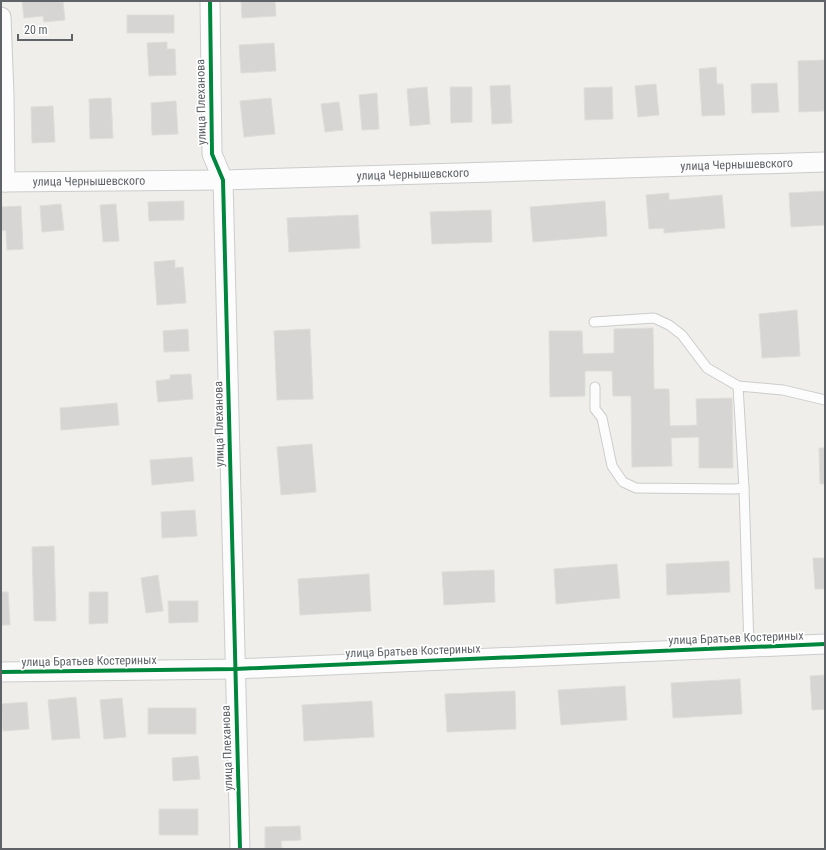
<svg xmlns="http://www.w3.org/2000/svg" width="826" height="850" viewBox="0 0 826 850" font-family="'Roboto Condensed',sans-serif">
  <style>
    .building { fill: #d6d5d3; stroke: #deddd9 }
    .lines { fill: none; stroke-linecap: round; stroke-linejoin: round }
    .service-casing { stroke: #cbcccc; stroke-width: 11 }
    .minor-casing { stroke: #cbcccc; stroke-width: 21 }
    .service { stroke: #fdfcfc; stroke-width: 9 }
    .minor { stroke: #fdfcfc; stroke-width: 19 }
    .cycleway-casing { stroke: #fff; stroke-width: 6 }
    .cycleway { stroke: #00873e; stroke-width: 4 }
    .labels { text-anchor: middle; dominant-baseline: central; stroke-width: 3.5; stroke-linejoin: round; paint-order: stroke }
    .street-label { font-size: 12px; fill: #5f6368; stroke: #fff }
  </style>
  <rect width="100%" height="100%" fill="#efeeea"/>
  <!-- building -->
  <g class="building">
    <polygon points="22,1 63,1 65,20 44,22 43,16 24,18"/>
    <polygon points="241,1 275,1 276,16 242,18"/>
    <rect x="127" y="15" width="47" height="18"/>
    <polygon points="167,42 167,49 175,49 176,75 149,76 147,43"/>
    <polygon points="274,43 276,71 241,73 239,45"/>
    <polygon points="825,60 825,111 799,112 798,61"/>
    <polygon points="716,67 717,84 723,84 725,115 702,116 699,69"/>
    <polygon points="777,83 779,112 752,113 751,84"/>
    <polygon points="656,84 659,115 638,117 635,86"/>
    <polygon points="510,85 512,123 492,124 490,86"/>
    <polygon points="427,87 430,124 410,126 407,89"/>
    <polygon points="450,87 472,87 472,122 451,123"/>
    <polygon points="612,87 613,119 585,120 584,88"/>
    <polygon points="377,93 379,129 362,130 359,95"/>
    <polygon points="111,98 113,138 90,139 89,99"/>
    <polygon points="271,98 275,134 244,137 240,101"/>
    <polygon points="176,101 178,134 152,135 151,103"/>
    <polygon points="339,102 343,130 325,132 321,104"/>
    <polygon points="53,106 55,142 32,143 31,107"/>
    <polygon points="825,191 825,225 791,227 789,193"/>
    <polygon points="669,193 669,200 722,195 725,228 664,233 664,228 649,229 646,195"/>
    <polygon points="184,201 184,220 149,221 148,202"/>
    <polygon points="605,201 607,236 533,242 530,207"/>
    <polygon points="61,204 64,230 42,232 40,206"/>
    <polygon points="116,204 119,241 103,242 100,205"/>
    <polygon points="21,206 23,249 7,250 6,230 1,231 1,207"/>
    <polygon points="491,210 492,242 432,244 430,212"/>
    <polygon points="358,215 360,248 289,252 287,218"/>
    <polygon points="175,260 175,268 183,267 186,303 157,305 154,262"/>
    <polygon points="797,310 800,356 762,358 759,314"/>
    <polygon points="653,328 654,389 669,389 670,426 697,425 696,399 732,398 733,468 699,468 699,437 671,438 672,466 632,467 631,396 613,396 612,371 585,371 585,396 550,397 549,331 582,331 583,354 614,353 614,329"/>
    <polygon points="188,329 189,351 164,352 163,331"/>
    <polygon points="310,329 313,399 277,400 274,331"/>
    <polygon points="191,374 193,399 158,402 156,381 170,379 170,375"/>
    <polygon points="117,403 119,425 61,430 60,408"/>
    <polygon points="312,444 316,492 281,495 277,447"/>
    <polygon points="819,448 825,448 825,484 820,484"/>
    <polygon points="192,457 194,481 152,485 150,460"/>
    <polygon points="195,510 197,536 162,538 161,512"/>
    <polygon points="54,546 56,621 34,621 32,547"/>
    <polygon points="813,558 825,558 825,589 815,589"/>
    <polygon points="729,561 730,592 667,595 666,564"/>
    <polygon points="617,564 620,598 556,604 554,569"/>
    <polygon points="494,570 495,602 444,605 442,572"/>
    <polygon points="369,574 371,611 300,615 298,579"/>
    <polygon points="158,575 163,611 146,613 141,578"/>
    <polygon points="1,592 8,592 10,625 1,625"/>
    <polygon points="89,592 108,592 108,623 89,624"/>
    <polygon points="168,601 198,601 198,622 169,623"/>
    <polygon points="825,675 825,709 812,710 810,676"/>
    <polygon points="740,679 742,714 673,718 671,683"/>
    <polygon points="625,686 627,720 561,725 558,690"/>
    <polygon points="515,691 516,729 447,732 445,694"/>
    <polygon points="76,697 80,738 52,740 48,700"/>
    <polygon points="122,698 126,737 104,739 100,700"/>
    <polygon points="372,701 374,737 304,741 302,705"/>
    <polygon points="27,702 29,729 3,731 1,704"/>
    <rect x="148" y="708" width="48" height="26"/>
    <polygon points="198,756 200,779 173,781 172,758"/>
    <rect x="159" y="809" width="39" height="26"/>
    <polygon points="300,826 301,840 281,841 282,849 265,849 265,827"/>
  </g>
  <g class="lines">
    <!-- service casing -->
    <g class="service-casing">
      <g id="service">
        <polyline points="594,322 654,318 669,325 682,335 707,368 738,386"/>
        <polyline points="595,387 595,409 602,418 612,466 623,482 636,488 734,489 744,488 738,386 783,390 825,400"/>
        <polyline points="744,488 749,647"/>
      </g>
    </g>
    <!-- minor casing -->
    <g class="minor-casing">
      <g id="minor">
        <polyline points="210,1 212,154 223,180 240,849"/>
        <polyline points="1,17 4,95 5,182"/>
        <path id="s1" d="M1 182 223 180 825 162"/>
        <polyline points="1,672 235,669 825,644"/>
      </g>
    </g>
    <!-- service -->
    <use href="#service" class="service"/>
    <!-- minor -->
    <use href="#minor" class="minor"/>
    <!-- cycleway casing -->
    <g class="cycleway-casing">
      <g id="cycleway">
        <polyline points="210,1 212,154 223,180 240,849"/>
        <polyline points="1,672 235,669 825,644"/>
      </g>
    </g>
    <!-- cycleway -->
    <use href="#cycleway" class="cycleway"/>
  </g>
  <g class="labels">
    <!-- street labels -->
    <g class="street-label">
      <text transform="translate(201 102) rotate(-91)">улица Плеханова</text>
      <text stroke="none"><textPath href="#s1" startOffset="736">улица Чернышевского</textPath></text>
      <text stroke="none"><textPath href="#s1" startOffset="412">улица Чернышевского</textPath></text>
      <text stroke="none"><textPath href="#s1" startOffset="88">улица Чернышевского</textPath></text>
      <text transform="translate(219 424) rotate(-91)">улица Плеханова</text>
      <text transform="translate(736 638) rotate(-2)">улица Братьев Костериных</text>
      <text transform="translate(413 651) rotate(-2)">улица Братьев Костериных</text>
      <text transform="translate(89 661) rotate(-1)">улица Братьев Костериных</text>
      <text transform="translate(227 748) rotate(-92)">улица Плеханова</text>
    </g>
  </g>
  <!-- border -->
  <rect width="826" height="850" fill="none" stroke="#5f6368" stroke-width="4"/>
  <!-- scale -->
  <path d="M18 34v6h54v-6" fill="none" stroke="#5f6368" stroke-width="2"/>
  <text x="24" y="34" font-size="12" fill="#5f6368" stroke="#ffffff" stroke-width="3" paint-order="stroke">20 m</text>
</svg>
